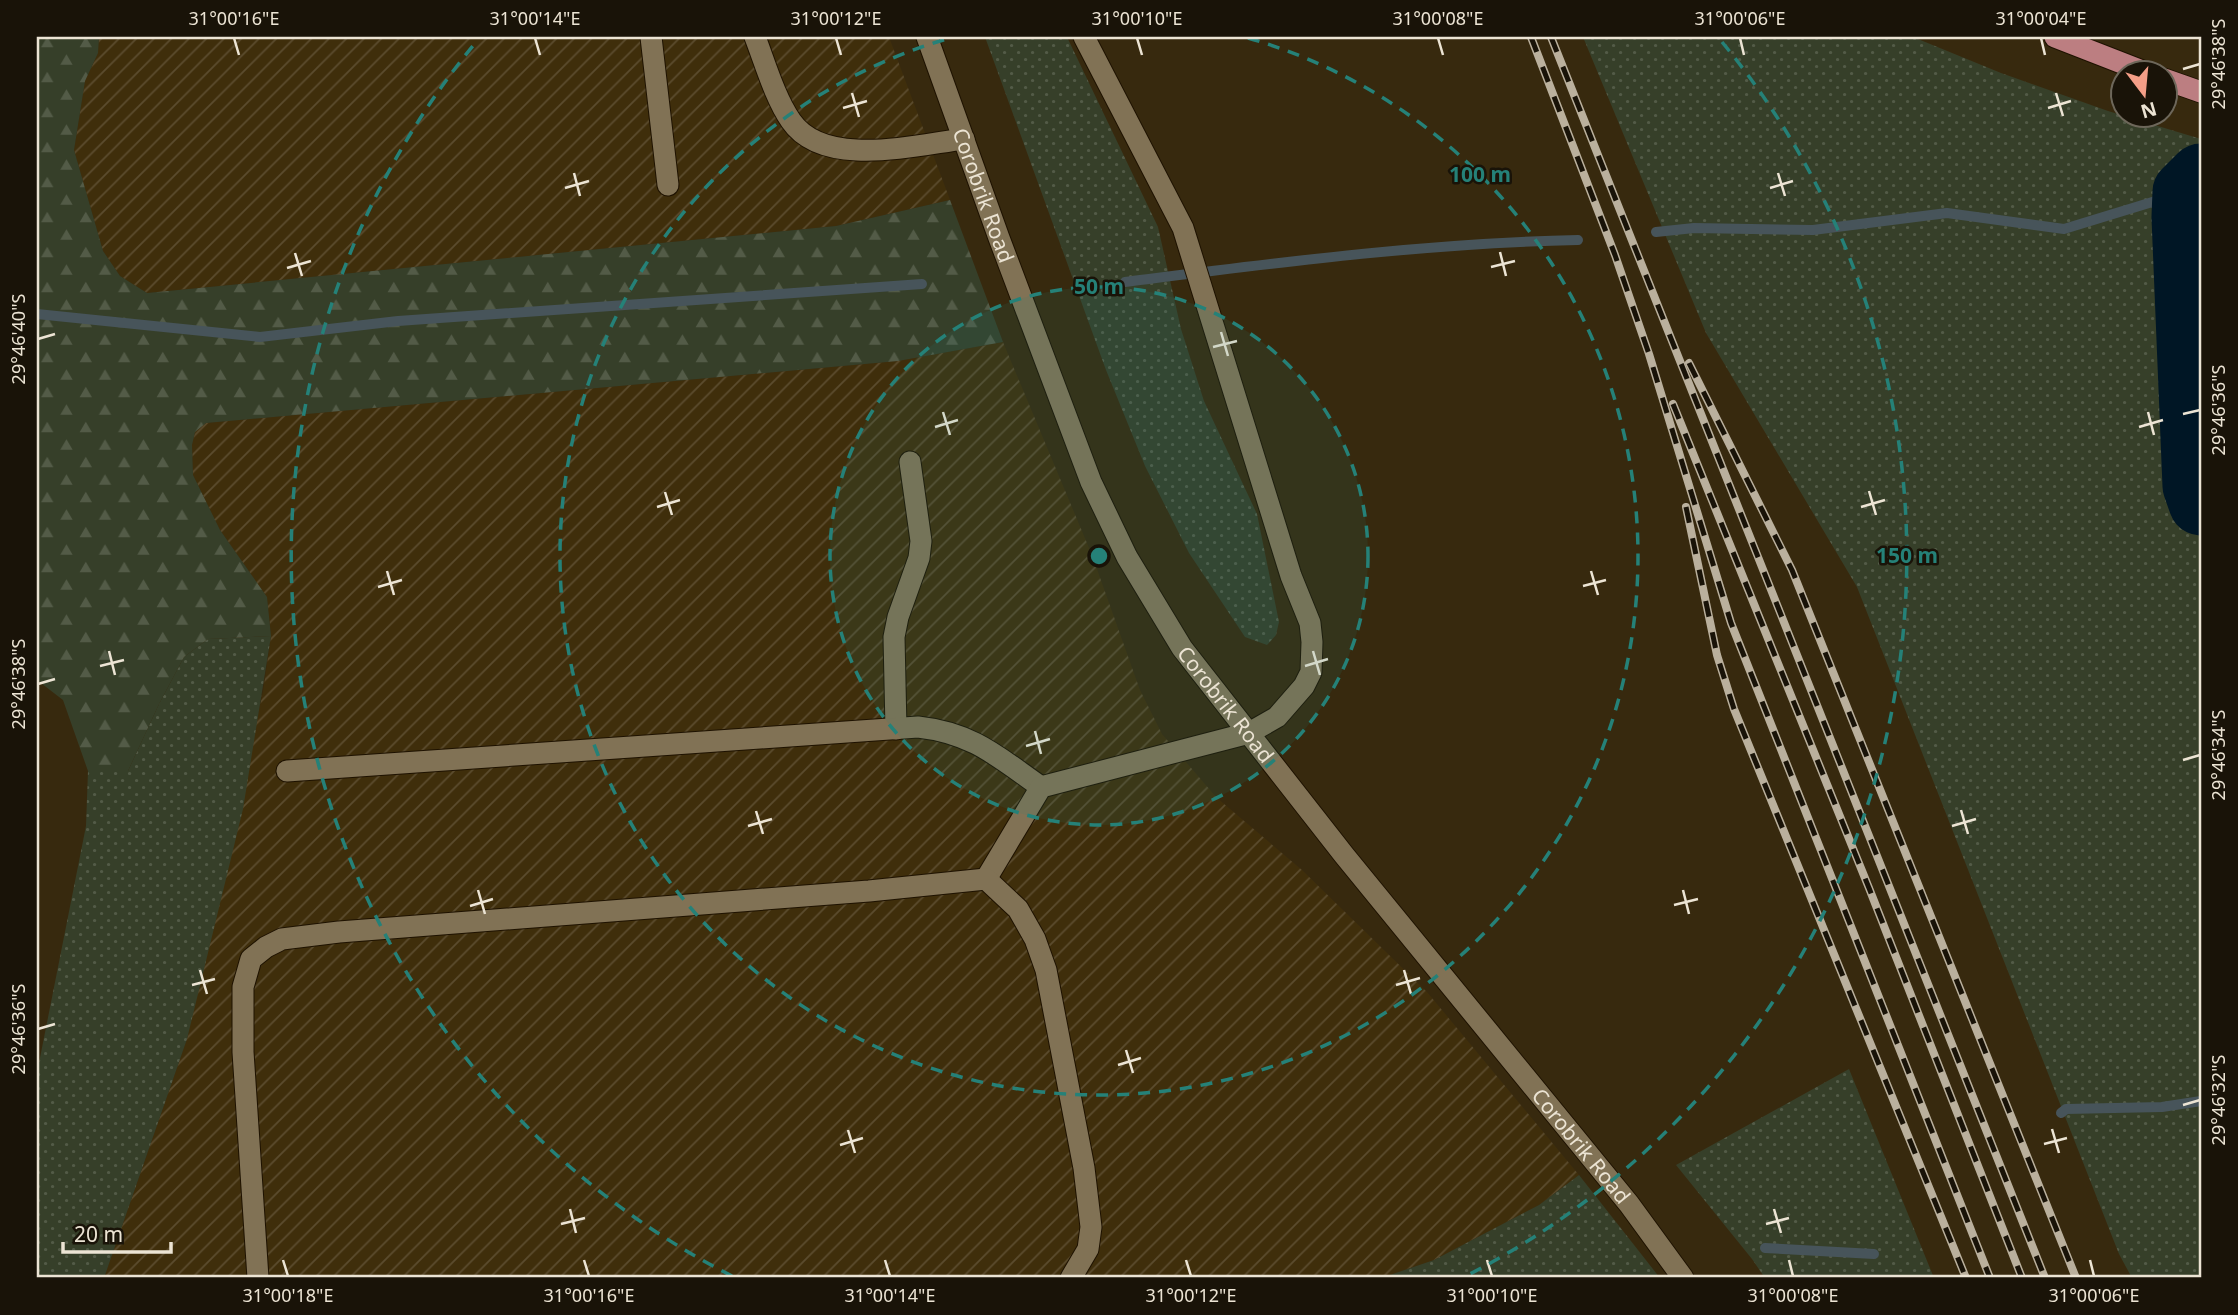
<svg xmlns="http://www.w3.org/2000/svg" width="2238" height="1315" viewBox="0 0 2238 1315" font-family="'Noto Sans',sans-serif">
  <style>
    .industrial { fill: url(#industrial-furrows) }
    .grass { fill: url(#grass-dots) }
    .forest { fill: url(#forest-firs) }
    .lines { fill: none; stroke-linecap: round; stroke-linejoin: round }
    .stream { stroke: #47545a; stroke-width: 10 }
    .river { stroke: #001625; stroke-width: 65 }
    .minor-casing { stroke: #1e1200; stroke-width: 23 }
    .major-casing { stroke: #1e1200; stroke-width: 23 }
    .minor { stroke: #817255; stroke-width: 21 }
    .major { stroke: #bc7e81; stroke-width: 21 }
    .rail-casing { stroke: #bab09d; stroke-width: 8 }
    .rail { stroke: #191308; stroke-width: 5; stroke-dasharray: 16; stroke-linecap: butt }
    .ticks { fill: none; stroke: #ece4d4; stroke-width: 2.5 }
    .ring { fill: none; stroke: #258178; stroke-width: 3.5; stroke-dasharray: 12 9 }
    .labels { text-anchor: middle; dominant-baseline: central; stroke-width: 5; stroke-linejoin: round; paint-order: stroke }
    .street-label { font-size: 21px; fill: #ece4d4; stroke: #191308 }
    .centre { fill: #258178; stroke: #191308; stroke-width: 3.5 }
    .ring-label { font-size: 21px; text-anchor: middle; font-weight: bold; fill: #258178; stroke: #191308; stroke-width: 5; stroke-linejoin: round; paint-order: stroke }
    .neatline { fill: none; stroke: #ece4d4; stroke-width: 2.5 }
    .ticks-label { font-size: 18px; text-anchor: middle; fill: #ece4d4 }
  </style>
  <defs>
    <pattern id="industrial-furrows" width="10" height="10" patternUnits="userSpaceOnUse" patternTransform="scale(1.75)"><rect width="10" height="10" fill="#3f2e0b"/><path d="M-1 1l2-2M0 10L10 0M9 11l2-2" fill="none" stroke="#5b4c2e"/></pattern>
    <pattern id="grass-dots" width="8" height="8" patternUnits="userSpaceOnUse" patternTransform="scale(1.75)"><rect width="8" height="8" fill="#363f29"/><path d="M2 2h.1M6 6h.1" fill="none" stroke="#535b47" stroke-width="1.8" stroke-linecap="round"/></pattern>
    <pattern id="forest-firs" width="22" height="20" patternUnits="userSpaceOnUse" patternTransform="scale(1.75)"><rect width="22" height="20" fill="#363f29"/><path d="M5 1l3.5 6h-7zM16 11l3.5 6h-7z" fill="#535b47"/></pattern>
  </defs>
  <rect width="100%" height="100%" fill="#37290e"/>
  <!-- industrial -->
  <g class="industrial">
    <polygon points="99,37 889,37 950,200 836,226 147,293 120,276 103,251 74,150 85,81 98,53"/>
    <polygon points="1003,342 1092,555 1140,690 1162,734 1217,798 1302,870 1427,992 1579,1175 1539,1205 1434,1260 1381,1278 104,1278 187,1039 263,692 271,636 267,597 220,530 193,475 192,445 195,432 206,423 898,361"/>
  </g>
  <!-- grass -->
  <g class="grass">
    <polygon points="985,37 1067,37 1158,227 1181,329 1204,401 1257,514 1279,622 1276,635 1267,645 1245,637 1189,553 1145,466 1106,370"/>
    <polygon points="1583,37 1913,37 2001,73 2108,111 2201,139 2201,1278 2132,1278 2119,1254 1857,587 1706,333"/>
    <polygon points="271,636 243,809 187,1039 104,1278 37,1278 37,1073 86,826 88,771 128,771 159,704 184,657 208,639"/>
    <polygon points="1849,1069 1934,1278 1765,1278 1752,1259 1676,1165"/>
    <polygon points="1579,1175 1660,1278 1381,1278 1434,1260 1539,1205"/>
  </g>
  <!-- forest -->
  <polygon class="forest" points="37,37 99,37 98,53 85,81 74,150 103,251 120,276 147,293 836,226 950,200 1003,342 898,361 206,423 195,432 192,445 193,475 220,530 267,597 271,636 208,639 184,657 159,704 128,771 88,771 63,700 37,680"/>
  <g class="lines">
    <!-- stream -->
    <g class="stream">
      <polyline points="1656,232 1694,228 1813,230 1947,213 2064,229 2185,192"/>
      <path d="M1125 282C1275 263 1426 243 1578 240"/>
      <polyline points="37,314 260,337 398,321 922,284"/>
      <polyline points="2061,1113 2066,1109 2162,1107 2201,1101"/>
      <polyline points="1765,1248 1874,1254"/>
    </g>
    <!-- river -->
    <polyline class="river" points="2201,176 2185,192 2184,217 2195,486 2201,503"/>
    <!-- minor casing -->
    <g class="minor-casing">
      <g id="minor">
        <polyline points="651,37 668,185"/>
        <path d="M755 37C765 63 775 98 791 121 824 169 915 145 964 139"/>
        <path id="s1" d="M927 37 999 238 1091 482 1127 557 1182 648 1344 855 1629 1204 1683 1278"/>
        <polyline points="896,729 894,637 898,617 919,558 921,541 910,462"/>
        <path d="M287 771 918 727C973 733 998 757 1041 787"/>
        <polyline points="986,879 1041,787 1249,733 1277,717 1304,686 1311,672 1312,642 1310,623 1291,576 1183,228 1084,37"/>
        <polyline points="258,1278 243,1052 243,987 251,959 266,947 282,939 339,932 869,891 986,879 1018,909 1035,939 1046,970 1084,1168 1091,1227 1088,1249 1071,1278"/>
      </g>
    </g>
    <!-- major casing -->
    <g class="major-casing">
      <g id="major">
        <polyline points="2055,37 2150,74"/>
        <polyline points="2164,79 2201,92"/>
      </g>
    </g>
    <!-- minor -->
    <use href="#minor" class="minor"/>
    <!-- major -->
    <use href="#major" class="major"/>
    <!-- rail casing -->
    <g class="rail-casing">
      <g id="rail">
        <polyline points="1531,37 1615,255 1649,354 1731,623 1990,1278"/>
        <polyline points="1551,37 2045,1278"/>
        <polyline points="1689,363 1792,570 2076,1278"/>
        <polyline points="1673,404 1869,888 2022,1278"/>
        <polyline points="1686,507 1717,655 1734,709 1966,1278"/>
      </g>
    </g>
    <!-- rail -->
    <use href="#rail" class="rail"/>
  </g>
  <!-- ticks -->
  <path class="ticks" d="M234 38 239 55M535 38 540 55M836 38 841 55M1137 38 1142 55M1438 38 1443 55M1740 38 1744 55M2041 38 2045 55M2183 69 2200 64M852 93 859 117M2056 93 2063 116M843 108 867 101M2048 108 2071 101M574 173 580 196M1778 173 1785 196M565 188 589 181M1770 188 1793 181M1500 252 1506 276M295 253 302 276M1491 267 1515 261M287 268 311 261M1221 332 1228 356M38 339 55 334M1213 347 1237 341M943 412 950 435M2148 412 2154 435M2183 414 2200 410M935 427 958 420M2139 427 2163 420M1869 491 1876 515M665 492 672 515M657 507 680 500M1861 507 1885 500M387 571 394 595M1591 571 1598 595M1583 586 1606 580M378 587 402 580M109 651 115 675M1313 651 1320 675M100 666 124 660M1305 666 1328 659M38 684 55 679M1035 731 1041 754M1026 746 1050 739M2183 760 2200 755M1961 810 1968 834M756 811 763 834M748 826 772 819M1952 826 1976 819M478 890 485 914M1683 890 1689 914M1674 905 1698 899M470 906 493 899M200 970 207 994M1404 970 1411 994M192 985 215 979M1396 985 1420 978M38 1029 55 1024M1126 1050 1133 1073M1118 1065 1141 1058M2183 1105 2200 1100M2052 1129 2059 1153M848 1130 855 1153M2044 1144 2067 1138M840 1145 863 1138M570 1209 576 1233M1774 1209 1781 1233M561 1224 585 1218M1766 1224 1789 1218M283 1260 288 1276M584 1260 589 1276M885 1260 890 1276M1186 1260 1191 1276M1487 1260 1492 1276M1789 1260 1793 1276M2090 1260 2094 1276"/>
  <!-- distance rings -->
  <circle cx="1099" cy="556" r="269" fill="#258178" fill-opacity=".12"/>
  <g class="ring">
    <circle cx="1099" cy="556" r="269"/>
    <path d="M1248 38A539 539 0 1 1 950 38"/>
    <path d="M732 1276A808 808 0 0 1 476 42M1722 42A808 808 0 0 1 1466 1276"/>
  </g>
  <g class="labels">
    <!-- street labels -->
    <g class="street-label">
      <text stroke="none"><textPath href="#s1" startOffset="168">Corobrik Road</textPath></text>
      <text stroke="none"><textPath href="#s1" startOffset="735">Corobrik Road</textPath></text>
      <text stroke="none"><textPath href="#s1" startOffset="1302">Corobrik Road</textPath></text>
    </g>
  </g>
  <circle cx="1099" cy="556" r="10" class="centre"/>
  <g class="ring-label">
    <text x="1480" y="182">100 m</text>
    <text x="1099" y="294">50 m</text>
    <text x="1907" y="563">150 m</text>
  </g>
  <!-- border -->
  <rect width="2238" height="1315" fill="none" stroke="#191308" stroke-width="77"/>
  <!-- north arrow -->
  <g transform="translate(2144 94) rotate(164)"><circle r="33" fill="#191308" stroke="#6d675a" stroke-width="2"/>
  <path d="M0-5L12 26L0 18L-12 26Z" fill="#f49e87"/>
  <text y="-10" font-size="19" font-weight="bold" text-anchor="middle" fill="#ece4d4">N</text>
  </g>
  <!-- scale -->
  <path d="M63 1242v10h108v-10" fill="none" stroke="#ece4d4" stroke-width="3.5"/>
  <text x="74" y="1242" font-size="21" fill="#ece4d4" stroke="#191308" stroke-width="5" paint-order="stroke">20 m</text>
  <rect x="38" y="38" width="2162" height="1238" class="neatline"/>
  <g class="ticks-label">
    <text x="234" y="25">31°00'16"E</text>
    <text x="535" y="25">31°00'14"E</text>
    <text x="836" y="25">31°00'12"E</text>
    <text x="1137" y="25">31°00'10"E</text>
    <text x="1438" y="25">31°00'08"E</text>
    <text x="1740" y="25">31°00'06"E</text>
    <text x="2041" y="25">31°00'04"E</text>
    <text transform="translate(2219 64) rotate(-90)" y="6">29°46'38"S</text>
    <text transform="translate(19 339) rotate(-90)" y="6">29°46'40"S</text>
    <text transform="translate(2219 410) rotate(-90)" y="6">29°46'36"S</text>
    <text transform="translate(19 684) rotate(-90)" y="6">29°46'38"S</text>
    <text transform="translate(2219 755) rotate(-90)" y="6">29°46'34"S</text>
    <text transform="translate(19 1029) rotate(-90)" y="6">29°46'36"S</text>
    <text transform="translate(2219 1100) rotate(-90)" y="6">29°46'32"S</text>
    <text x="288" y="1302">31°00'18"E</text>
    <text x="589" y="1302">31°00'16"E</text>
    <text x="890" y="1302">31°00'14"E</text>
    <text x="1191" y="1302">31°00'12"E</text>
    <text x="1492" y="1302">31°00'10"E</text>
    <text x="1793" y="1302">31°00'08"E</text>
    <text x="2094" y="1302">31°00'06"E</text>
  </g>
</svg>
